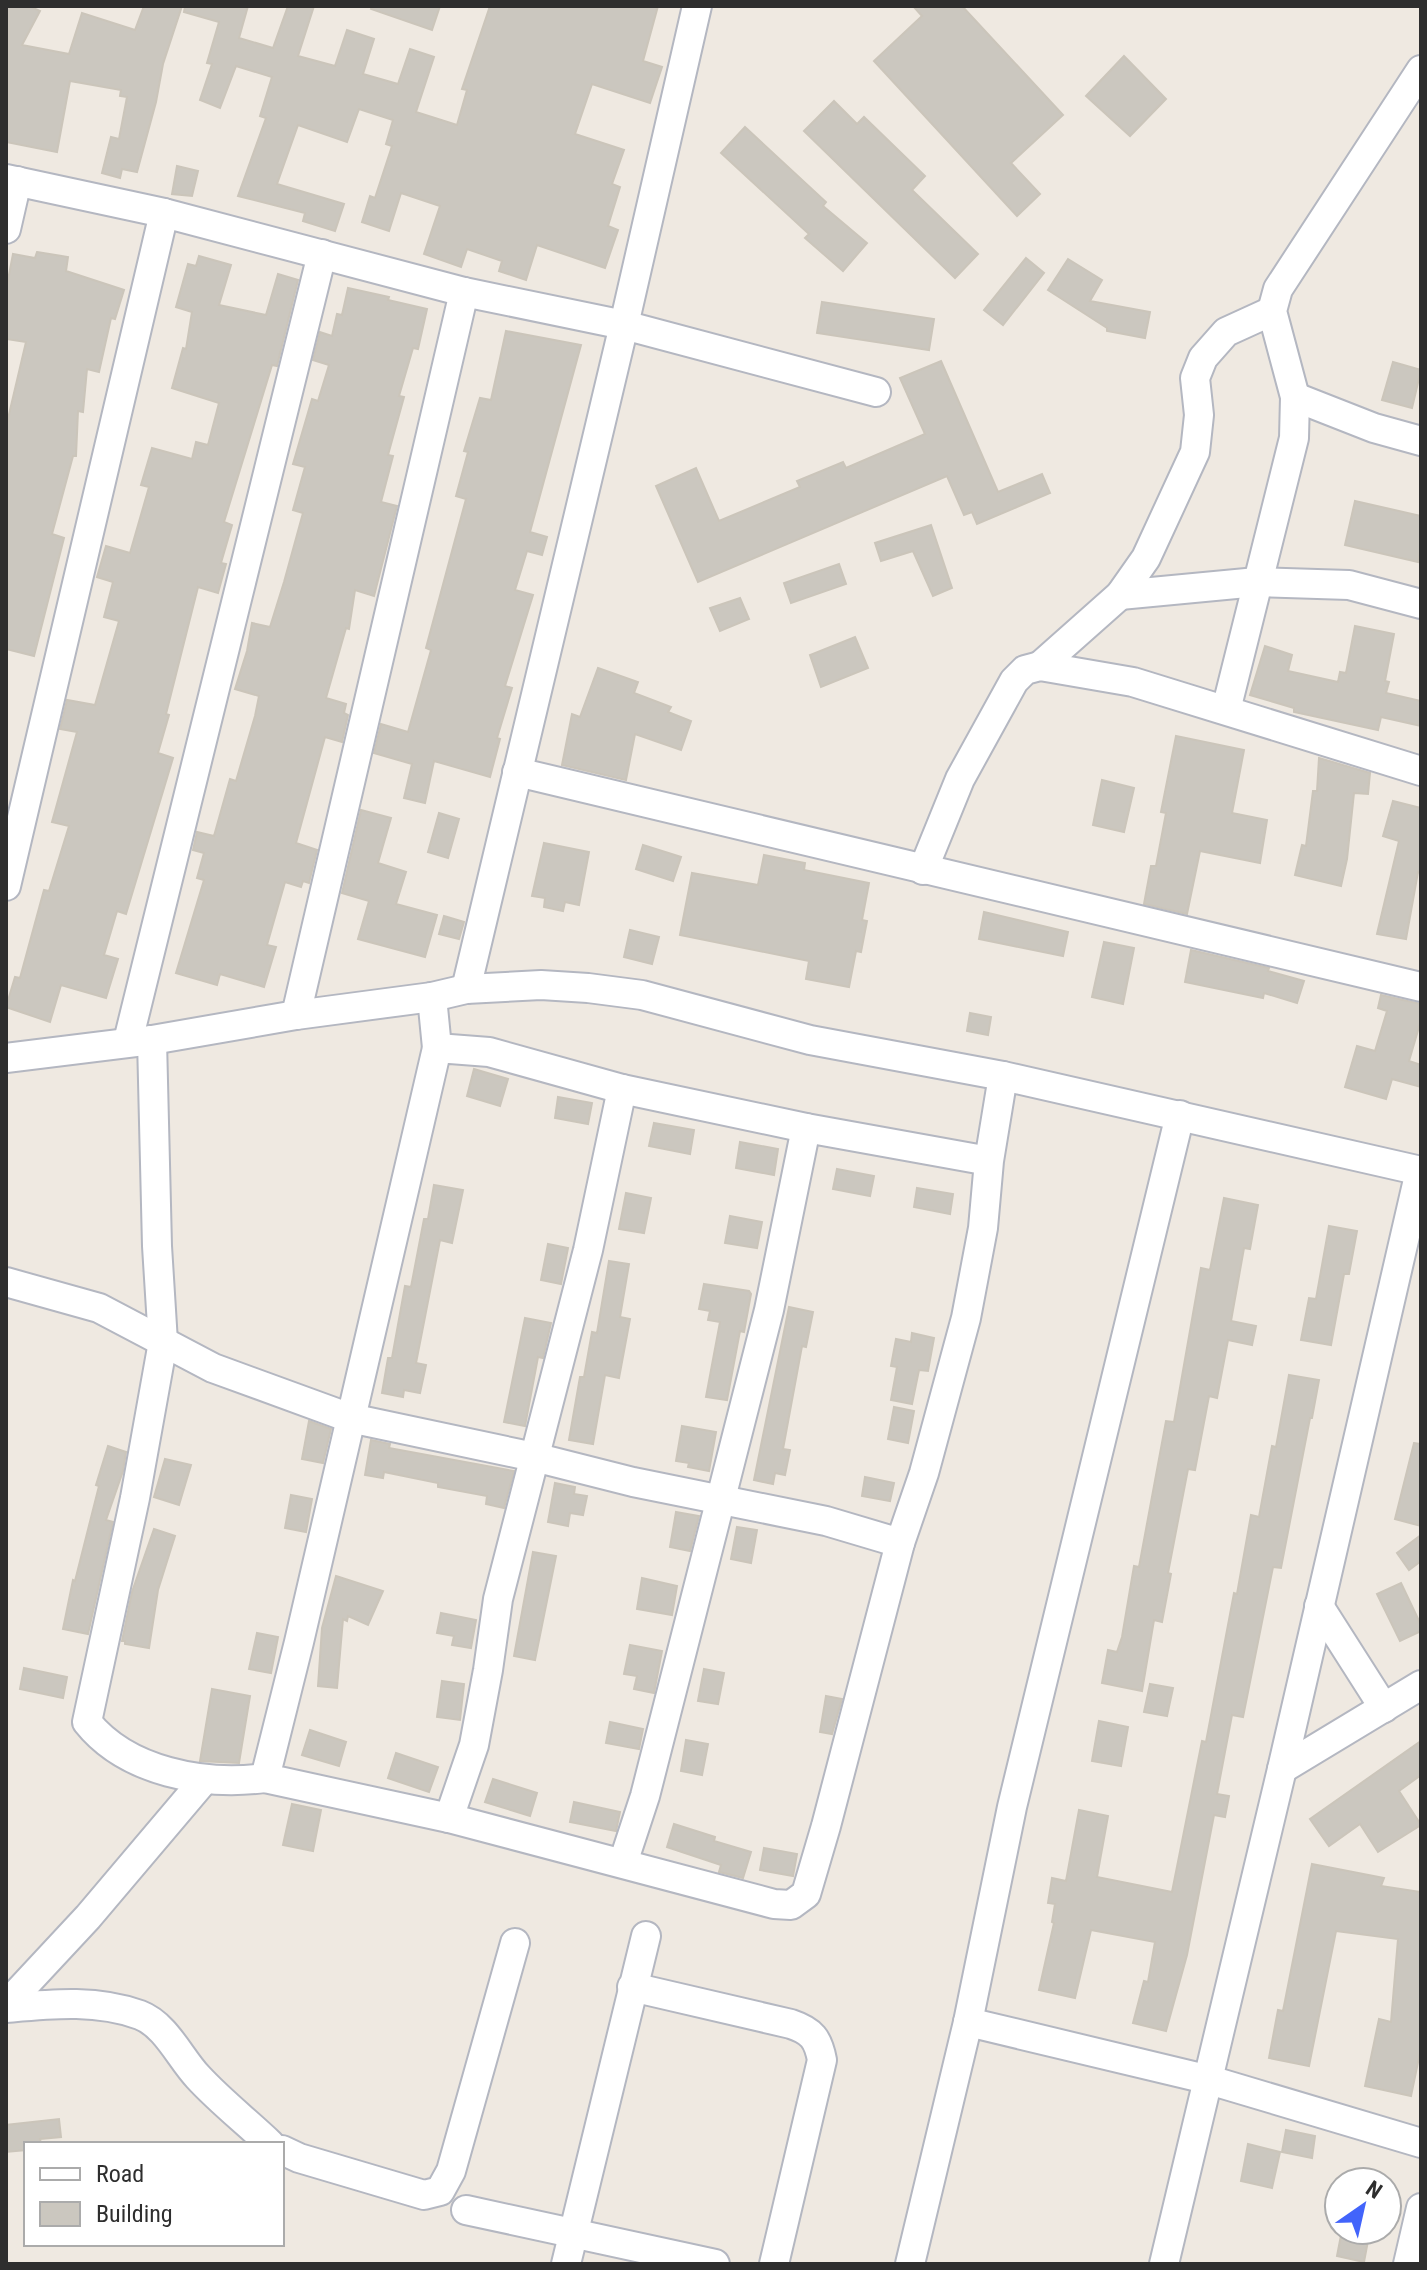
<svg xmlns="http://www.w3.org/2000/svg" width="1427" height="2270" viewBox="0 0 1427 2270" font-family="'Roboto Condensed',sans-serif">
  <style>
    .building { fill: #cbc7bf; stroke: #cbc5ba; stroke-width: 2 }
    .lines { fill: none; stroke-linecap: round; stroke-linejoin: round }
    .minor-casing { stroke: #b4b7c1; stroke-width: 32 }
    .minor { stroke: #fff; stroke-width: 28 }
  </style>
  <rect width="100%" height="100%" fill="#efe9e1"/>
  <!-- building -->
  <g class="building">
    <polygon points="6,6 29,6 40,11 22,45 69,54 82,13 135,30 144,6 182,6 163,64 156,102 137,172 122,169 120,178 102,173 111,137 119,139 127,97 120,96 121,90 70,81 57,152 6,142"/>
    <polygon points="185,6 248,6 239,38 273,48 288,6 314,6 298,56 335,66 347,30 374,39 363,74 398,84 410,49 434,57 416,112 457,125 467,90 462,89 490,6 658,6 643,61 662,67 650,103 592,84 575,134 624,150 612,184 620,187 608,226 618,230 605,268 537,245 526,280 499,271 502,261 467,249 461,267 424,254 440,206 401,193 389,231 362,222 370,196 375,198 392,146 386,144 393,120 359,109 347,142 298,125 277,184 344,204 335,231 303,221 305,213 238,196 266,118 260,116 272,77 236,66 220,108 200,100 212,64 207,63 219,22 184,12"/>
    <polygon points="372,6 440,6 432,30 371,9"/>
    <polygon points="913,6 962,6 1063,115 1011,163 1040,194 1017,216 874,61 922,16"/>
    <polygon points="1124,56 1166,99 1130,136 1086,96"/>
    <polygon points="834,101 857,124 864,117 925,176 912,190 978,254 955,278 804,131"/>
    <polygon points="745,127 826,202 823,206 867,243 843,271 805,238 809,234 721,153"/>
    <polygon points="177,166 198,171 192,196 172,194"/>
    <polygon points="37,252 68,257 66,271 124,290 115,319 111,318 99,372 87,369 83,412 78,411 76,456 73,456 52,534 64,538 34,656 6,649 6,427 26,342 6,339 6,290 13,254 35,258"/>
    <polygon points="199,256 231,265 219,305 266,315 278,274 298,280 277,366 272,365 224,522 232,525 221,563 226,564 218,593 198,587 166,714 169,715 158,753 173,758 126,914 117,911 104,955 118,959 106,998 61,985 50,1022 6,1007 15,977 20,978 44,890 49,891 69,826 52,822 77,732 60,729 67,700 95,705 119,621 104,617 113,582 97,577 106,546 130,553 149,487 141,485 152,448 192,459 196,442 208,445 219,403 172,388 183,348 186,349 192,312 176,307 188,264 196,266"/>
    <polygon points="1026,258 1044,273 1003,325 984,310"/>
    <polygon points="1068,259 1102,280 1090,301 1150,312 1145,338 1107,331 1107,328 1048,290"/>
    <polygon points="348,288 389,297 388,300 427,309 418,349 413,348 399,396 404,397 388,455 393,456 381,502 397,506 374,596 355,590 349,629 346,628 326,698 346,704 344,713 348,715 342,742 325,737 296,843 317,850 309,883 303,881 301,887 285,882 267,945 276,947 264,987 220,974 217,985 176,973 204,880 197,878 204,853 193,850 197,832 214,836 230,779 236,781 255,716 259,696 235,689 247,651 252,623 270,627 284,582 303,513 293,510 305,467 293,464 312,399 318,401 329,365 313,360 320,332 332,336 337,314 342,315"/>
    <polygon points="822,302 934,319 929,350 817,333"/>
    <polygon points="506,331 581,345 530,532 547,537 542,555 527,551 515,590 533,595 505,686 512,688 497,738 500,739 490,777 434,761 425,803 404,798 412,764 374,753 381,724 408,732 431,650 426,648 466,499 456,496 468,452 464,451 480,398 491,400"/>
    <polygon points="941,361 998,492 1042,474 1050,493 977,524 972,512 964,515 947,476 698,582 656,486 696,468 719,521 800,487 797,481 843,462 846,468 925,434 900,378"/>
    <polygon points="1393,362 1421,370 1412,408 1382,400"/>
    <polygon points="1355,501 1421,516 1421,547 1418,562 1345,545"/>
    <polygon points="931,525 952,588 933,596 913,551 881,561 875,543"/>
    <polygon points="839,564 846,584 791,603 784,583"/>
    <polygon points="740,598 749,619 720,631 710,608"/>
    <polygon points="1355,626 1394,634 1385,681 1389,682 1386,693 1421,701 1421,726 1381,717 1378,730 1294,712 1294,708 1250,695 1265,646 1292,655 1288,671 1338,682 1340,672 1346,673"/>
    <polygon points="855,637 868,668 821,687 810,655"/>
    <polygon points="598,668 638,682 634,693 671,707 668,712 691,721 681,750 635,734 626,780 562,765 572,714 580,717"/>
    <polygon points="1176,736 1244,750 1232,813 1267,820 1260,863 1200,851 1187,914 1144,904 1151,866 1156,866 1166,813 1161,812"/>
    <polygon points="1319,758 1370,773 1368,794 1354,793 1347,859 1341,886 1295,875 1302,845 1306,846 1313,791 1317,791"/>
    <polygon points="1102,780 1134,788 1124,832 1093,825"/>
    <polygon points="1393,801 1421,808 1421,873 1418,872 1406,939 1377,934 1399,841 1383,836"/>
    <polygon points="361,810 391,818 378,863 406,872 396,904 437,915 425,957 358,939 369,901 342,893"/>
    <polygon points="439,813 459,819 448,858 428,852"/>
    <polygon points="544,843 589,852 579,905 565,902 563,911 544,907 545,898 532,896"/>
    <polygon points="643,845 681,857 673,881 636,869"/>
    <polygon points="764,855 805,863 804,870 869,883 862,920 867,921 861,952 856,951 849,987 806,979 809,961 680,935 692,873 758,885"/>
    <polygon points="984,912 1068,932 1063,956 979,939"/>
    <polygon points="444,916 464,922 459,939 439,934"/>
    <polygon points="630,930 659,937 652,964 624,957"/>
    <polygon points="1104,942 1134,948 1123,1004 1092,997"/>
    <polygon points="1191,950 1269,968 1268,971 1304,981 1297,1003 1264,993 1263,998 1185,982"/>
    <polygon points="1381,995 1421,1004 1421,1020 1409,1061 1421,1065 1421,1087 1392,1079 1386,1099 1345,1087 1357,1046 1375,1051 1387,1011 1378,1008"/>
    <polygon points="970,1013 991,1017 988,1035 967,1031"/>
    <polygon points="474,1069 508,1079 500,1106 467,1096"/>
    <polygon points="558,1097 592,1103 588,1124 555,1118"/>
    <polygon points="654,1123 694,1130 690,1154 649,1146"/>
    <polygon points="740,1142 778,1149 774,1175 736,1168"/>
    <polygon points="837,1169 874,1176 870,1196 833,1189"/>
    <polygon points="434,1185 463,1190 452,1243 440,1240 416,1363 426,1365 420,1393 404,1390 403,1397 382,1393 388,1358 392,1358 405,1286 411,1287 424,1219 428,1219"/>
    <polygon points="917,1188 953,1194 950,1214 914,1207"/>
    <polygon points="626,1193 651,1198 644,1233 619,1229"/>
    <polygon points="1224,1198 1258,1205 1250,1249 1244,1248 1231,1321 1256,1326 1252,1345 1228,1340 1217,1398 1209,1396 1195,1470 1188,1469 1168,1573 1171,1574 1162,1622 1154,1620 1142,1691 1102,1683 1108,1650 1117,1652 1122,1637 1134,1566 1139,1567 1166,1421 1174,1422 1201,1268 1210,1270"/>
    <polygon points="730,1216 762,1222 757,1248 725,1243"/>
    <polygon points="1329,1226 1357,1231 1349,1274 1344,1274 1331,1345 1301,1340 1309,1298 1316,1299"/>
    <polygon points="548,1244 568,1248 561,1284 541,1280"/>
    <polygon points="609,1261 629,1264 620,1317 630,1319 619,1378 605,1375 593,1444 569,1440 580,1377 584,1377 592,1332 597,1333"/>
    <polygon points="704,1284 749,1291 751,1294 744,1332 740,1331 727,1400 706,1397 720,1322 708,1320 710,1311 699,1309"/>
    <polygon points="789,1307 813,1312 806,1347 802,1346 783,1449 790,1450 785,1475 775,1473 773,1484 754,1480"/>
    <polygon points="525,1318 551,1323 543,1358 538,1357 525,1426 504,1422"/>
    <polygon points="912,1333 934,1338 928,1371 919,1370 912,1404 891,1400 897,1367 891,1366 896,1339 911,1342"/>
    <polygon points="1289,1375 1319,1380 1312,1418 1310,1418 1281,1568 1273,1567 1243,1717 1232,1715 1217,1794 1229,1796 1225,1817 1214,1815 1187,1955 1166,2031 1133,2023 1144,1981 1148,1982 1155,1942 1091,1930 1075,1998 1039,1990 1054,1923 1052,1922 1055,1904 1048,1903 1052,1878 1066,1881 1079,1810 1108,1816 1097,1877 1172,1892 1202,1741 1206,1742 1234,1593 1237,1594 1251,1515 1259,1517 1272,1446 1276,1447"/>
    <polygon points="894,1407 914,1411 908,1443 888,1439"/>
    <polygon points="309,1421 331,1429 323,1463 302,1459"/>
    <polygon points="682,1426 716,1432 709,1471 688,1467 689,1463 676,1461"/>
    <polygon points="371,1440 390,1444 389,1448 514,1471 504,1508 486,1504 487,1496 438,1487 438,1483 384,1472 383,1478 365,1475"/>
    <polygon points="1414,1443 1421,1444 1421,1526 1395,1519"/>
    <polygon points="108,1446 126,1452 123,1471 106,1520 113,1522 88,1634 63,1629 73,1580 75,1581 99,1486 96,1485"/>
    <polygon points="165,1459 191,1465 179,1505 154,1497"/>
    <polygon points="865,1477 894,1483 890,1501 862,1496"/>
    <polygon points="555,1483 575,1487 574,1494 587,1496 583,1515 570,1513 568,1526 548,1522"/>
    <polygon points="291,1495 312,1499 306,1532 285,1528"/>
    <polygon points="676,1512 699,1516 690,1551 670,1547"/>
    <polygon points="737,1527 757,1530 751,1563 731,1559"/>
    <polygon points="154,1529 175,1536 158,1590 149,1648 125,1644 125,1641 122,1641 132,1592"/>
    <polygon points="1421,1535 1421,1561 1409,1570 1397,1553"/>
    <polygon points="533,1552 556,1556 535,1660 514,1656"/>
    <polygon points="336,1576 383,1591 368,1625 348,1616 347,1621 343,1619 337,1688 318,1686 322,1628"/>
    <polygon points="642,1578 677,1586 672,1615 637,1609"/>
    <polygon points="1401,1583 1421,1625 1421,1631 1400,1641 1377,1594"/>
    <polygon points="441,1613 476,1620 471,1648 452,1645 454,1636 437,1633"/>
    <polygon points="257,1633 278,1637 271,1673 249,1669"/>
    <polygon points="630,1645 662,1651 654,1693 634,1689 637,1676 624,1674"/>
    <polygon points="24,1668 67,1677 63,1698 20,1689"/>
    <polygon points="704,1669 724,1673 718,1704 698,1701"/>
    <polygon points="442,1681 464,1684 460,1720 437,1717"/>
    <polygon points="1150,1684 1173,1688 1167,1716 1144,1712"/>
    <polygon points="212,1689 250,1696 239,1763 200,1761"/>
    <polygon points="826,1696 842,1699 832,1734 820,1732"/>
    <polygon points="1099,1721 1128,1727 1121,1766 1092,1761"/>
    <polygon points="610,1722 643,1729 639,1749 606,1743"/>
    <polygon points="310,1730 346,1742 339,1766 302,1755"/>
    <polygon points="686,1740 708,1744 702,1775 681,1771"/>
    <polygon points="1421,1741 1421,1775 1399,1791 1421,1825 1378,1852 1360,1824 1329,1846 1310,1819"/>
    <polygon points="396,1753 438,1767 429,1792 388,1778"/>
    <polygon points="493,1779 537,1793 530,1816 485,1802"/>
    <polygon points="574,1802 620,1812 616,1831 570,1822"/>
    <polygon points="292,1804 321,1810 313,1851 283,1845"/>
    <polygon points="674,1824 715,1837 714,1841 751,1852 743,1878 719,1872 721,1865 667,1847"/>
    <polygon points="764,1848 797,1854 793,1876 760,1870"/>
    <polygon points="1312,1864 1384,1878 1381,1886 1421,1892 1421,2048 1411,2096 1365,2086 1379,2019 1391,2022 1398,1939 1336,1931 1309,2066 1269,2058 1278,2010 1283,2011"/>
    <polygon points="59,2119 61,2137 40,2139 41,2144 26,2144 26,2150 6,2152 6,2125"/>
    <polygon points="1286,2130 1315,2136 1312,2158 1282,2152"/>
    <polygon points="1248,2144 1280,2152 1272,2188 1241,2181"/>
    <polygon points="1342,2230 1370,2230 1364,2262 1337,2256"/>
  </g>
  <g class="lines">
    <!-- minor casing -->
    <g class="minor-casing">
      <g id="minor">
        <polyline points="6,179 164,213 464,292 624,325 876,392"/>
        <polyline points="6,229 17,181"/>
        <polyline points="1295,397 1374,428 1421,441"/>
        <polyline points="1120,595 1257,582 1349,585 1421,604"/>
        <polyline points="1040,666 1120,595 1146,558 1195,452 1199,415 1195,378 1203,358 1226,332 1272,311"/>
        <polyline points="1226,710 1294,438 1295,397 1272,311 1278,289 1421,70"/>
        <polyline points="517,772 1421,987"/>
        <polyline points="923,870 960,779 1014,681 1025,670 1040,666 1133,682 1421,771"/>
        <polyline points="6,886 164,213"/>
        <polyline points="466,989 624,325 697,6"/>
        <polyline points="432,997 437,1048"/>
        <polyline points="296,1015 464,292"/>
        <path d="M152 1040 157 1246 163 1342 135 1498 87 1722C127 1772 204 1786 265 1778"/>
        <polyline points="128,1041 322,254"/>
        <polyline points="6,1058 152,1040 296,1015 432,997 466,989 541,985 588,988 642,995 810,1040 1003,1076 1421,1171"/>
        <polyline points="989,1161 806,1128 622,1089 489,1052 437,1048 299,1642 265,1778 449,1818 774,1904 791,1905 806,1894 826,1826 900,1543 924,1473 966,1318 983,1228 989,1161 1003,1076"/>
        <polyline points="6,1282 99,1308 213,1368 350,1418 534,1457 633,1482 826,1521 900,1543"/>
        <polyline points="1319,1606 1384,1708"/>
        <polyline points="1282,1769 1421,1685"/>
        <polyline points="449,1818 474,1745 488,1670 498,1599 588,1250 622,1089"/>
        <polyline points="623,1863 645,1796 769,1310 806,1128"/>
        <path d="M632 1987 791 2024C812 2031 818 2039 822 2060L774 2264"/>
        <polyline points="6,2005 88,1917 204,1780"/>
        <path d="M6 2008C51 2004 96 1999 140 2015 166 2025 180 2058 198 2077 220 2101 247 2122 270 2144"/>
        <polyline points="968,2022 1206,2079 1421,2143"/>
        <polyline points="282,2150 299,2158 424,2195 440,2191 451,2171 515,1943"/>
        <polyline points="466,2210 715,2264"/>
        <polyline points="566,2264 646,1936"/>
        <polyline points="910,2264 968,2022 1012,1807 1180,1115"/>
        <polyline points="1164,2264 1282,1769 1420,1171"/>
        <polyline points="1408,2264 1421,2208"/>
      </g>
    </g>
    <!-- minor -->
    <use href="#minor" class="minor"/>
  </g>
  <!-- border -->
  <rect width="1427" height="2270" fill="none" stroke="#2e2e2e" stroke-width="16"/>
  <!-- legend -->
  <rect x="24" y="2142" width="260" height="104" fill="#ffffff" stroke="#ababab" stroke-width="2"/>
  <rect x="40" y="2168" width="40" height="12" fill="#ffffff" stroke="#ababab" stroke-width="2"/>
  <text x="96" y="2182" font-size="24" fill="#2e2e2e">Road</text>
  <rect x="40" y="2202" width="40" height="24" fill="#cbc7bf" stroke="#ababab" stroke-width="2"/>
  <text x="96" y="2222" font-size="24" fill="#2e2e2e">Building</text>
  <!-- north arrow -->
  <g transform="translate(1363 2206) rotate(34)"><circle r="38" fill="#ffffff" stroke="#ababab" stroke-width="2"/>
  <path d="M0-6L14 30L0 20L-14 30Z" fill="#4264fb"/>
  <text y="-12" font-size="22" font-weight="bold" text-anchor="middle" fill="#2e2e2e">N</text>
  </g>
</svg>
